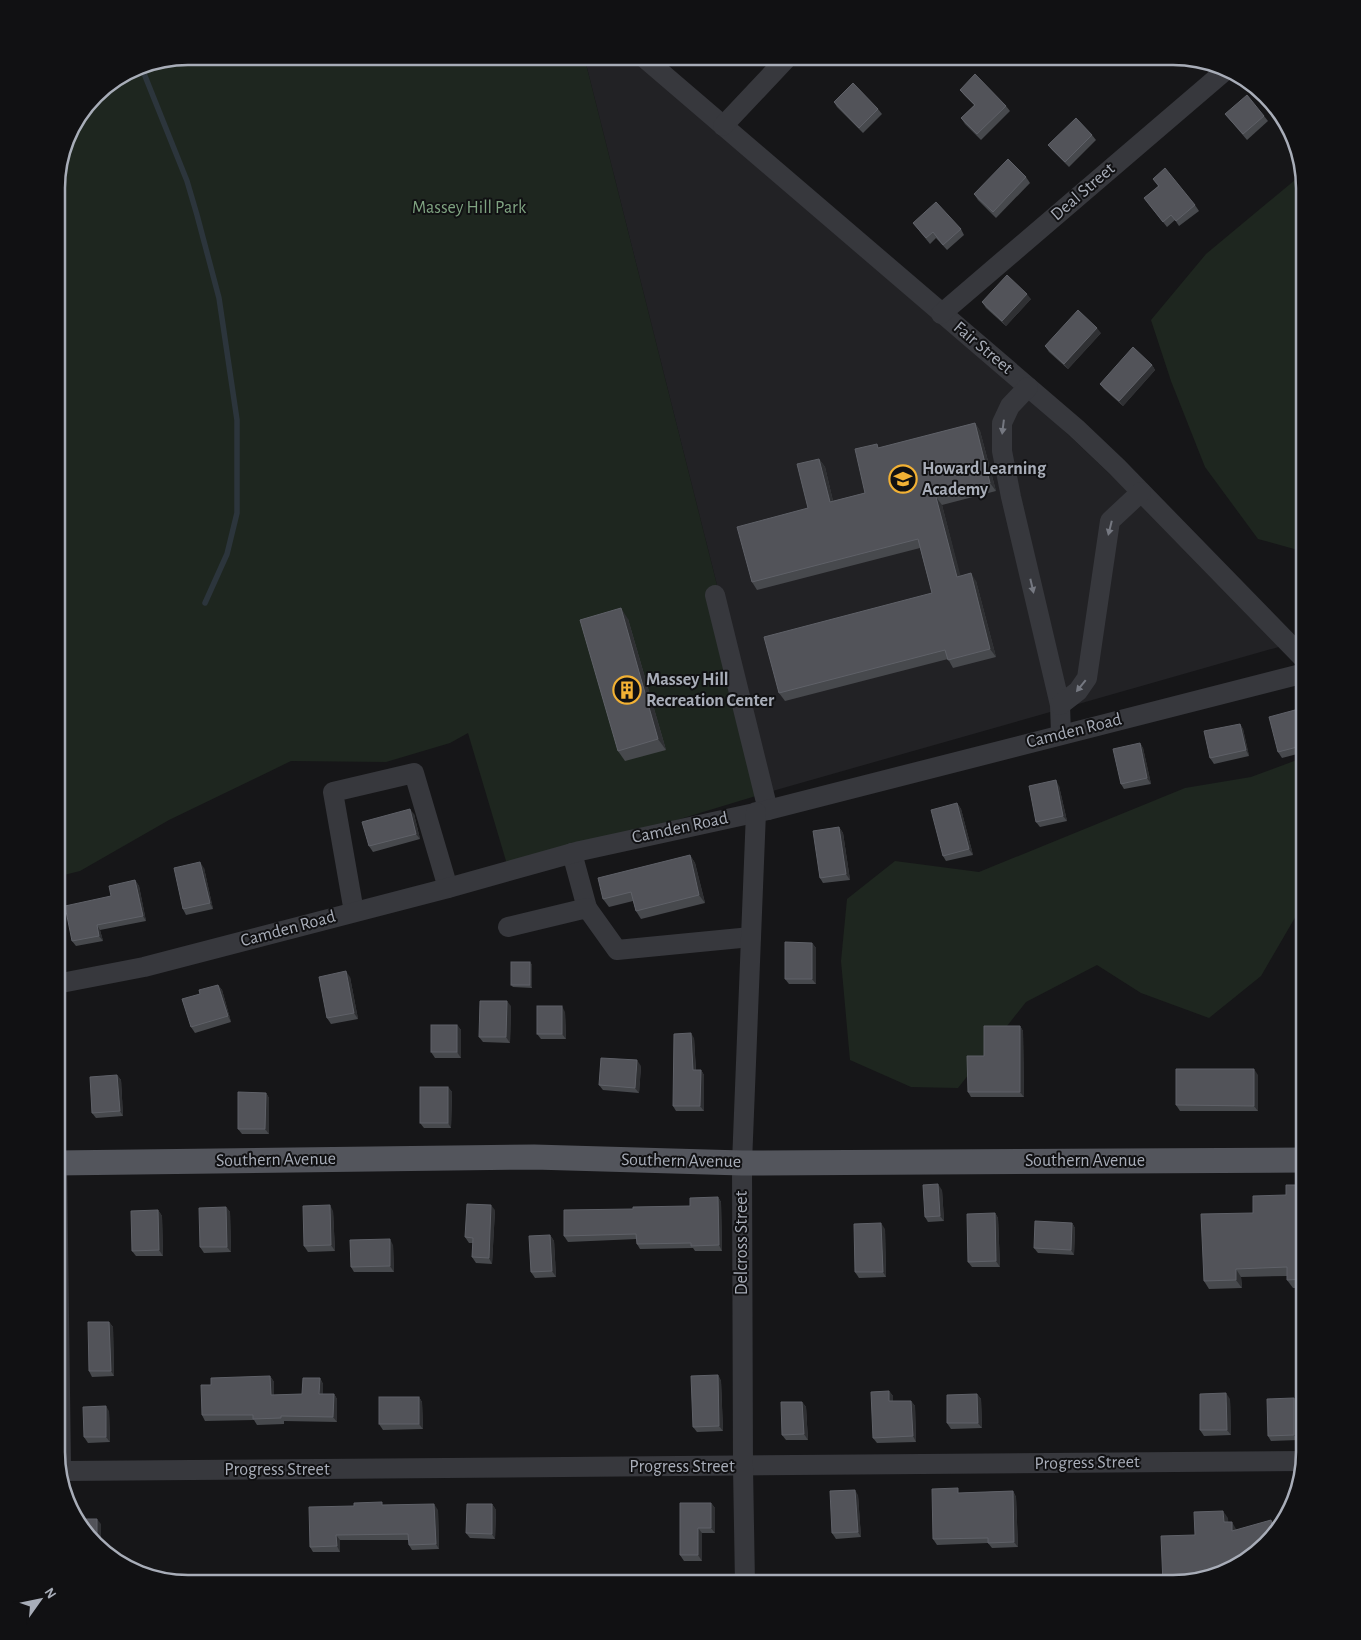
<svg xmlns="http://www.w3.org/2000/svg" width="1361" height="1640" viewBox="0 0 1361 1640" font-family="'Alegreya Sans',sans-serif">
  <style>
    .built { fill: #222225 }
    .green { fill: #1e261f }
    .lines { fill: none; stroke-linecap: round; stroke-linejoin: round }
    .stream { stroke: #2c353c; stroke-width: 5.5 }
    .minor { stroke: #37383d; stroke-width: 20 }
    .major { stroke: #53555c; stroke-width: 25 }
    .wall { fill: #47494d }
    .shaded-wall { fill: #2f3033 }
    .building { fill: #525359; stroke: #5f6168 }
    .oneway { fill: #757881 }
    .labels { text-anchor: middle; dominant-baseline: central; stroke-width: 4; stroke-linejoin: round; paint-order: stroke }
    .street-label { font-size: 18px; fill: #a8adb8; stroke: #111113 }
    .park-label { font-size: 18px; fill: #7fa381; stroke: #111113 }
    .poi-label { font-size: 18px; font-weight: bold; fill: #a8adb8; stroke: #111113; text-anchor: start }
    .rim { fill: none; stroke: #a8adb8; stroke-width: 2.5 }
  </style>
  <rect width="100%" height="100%" fill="#161618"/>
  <!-- built -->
  <polygon class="built" points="584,56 642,56 941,314 1289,644 769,792"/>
  <!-- green -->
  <g class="green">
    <polygon points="188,56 584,56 769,792 509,871 468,733 450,743 386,762 291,761 169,820 80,871 56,877 57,179 70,130 101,89 138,66"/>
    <polygon points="1301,175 1305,188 1305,552 1258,539 1205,467 1171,381 1151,320 1206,254"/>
    <polygon points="1305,757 1305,907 1300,909 1261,976 1209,1018 1141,993 1097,965 1026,1002 958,1088 911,1087 850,1060 841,961 847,899 895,861 979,872 1185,788 1251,777"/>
  </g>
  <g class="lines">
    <!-- stream -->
    <polyline class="stream" points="141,66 187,181 197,215 219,298 237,420 237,513 227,554 205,603"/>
    <!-- minor -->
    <g class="minor">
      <polyline points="642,56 1076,428 1117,467 1305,660"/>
      <polyline points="723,126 789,56"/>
      <polyline points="941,314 1226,70"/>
      <polyline points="1028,387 1010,406 1002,423 1002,451 1011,497 1060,705 1061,734"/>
      <polyline points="715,595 768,810"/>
      <polyline points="1060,705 1078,691 1087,678 1110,521 1141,492"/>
      <polyline points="572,853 587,908"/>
      <polyline points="354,912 333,792 414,773 448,888"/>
      <polyline points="508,927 587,908 617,950 751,937"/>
      <polyline points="56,984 144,967 448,888 580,851 768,810 1305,673"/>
      <polyline points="57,1163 61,1467"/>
      <polyline points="62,1471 1303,1461"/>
      <polyline points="745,1584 743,1467 742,1163 756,812"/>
    </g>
    <!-- major -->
    <polyline class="major" points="56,1163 534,1157 742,1163 1305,1160"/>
  </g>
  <!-- wall -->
  <g class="wall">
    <polygon points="960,90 1006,106 1010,111 981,140 965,124 961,118 974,105 964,95"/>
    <polygon points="834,102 878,109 882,114 863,133 837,107"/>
    <polygon points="1225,114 1264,116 1268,121 1247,140"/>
    <polygon points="1092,135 1096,140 1069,167 1052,150 1048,145"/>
    <polygon points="1026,177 1030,183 996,218 978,200 974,194"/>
    <polygon points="1153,179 1195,205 1199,211 1179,226 1175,220 1167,227 1144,198 1158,186"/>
    <polygon points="913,223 961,229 964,235 947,250 936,238 930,244"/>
    <polygon points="1031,299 1006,326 986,308 982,302"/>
    <polygon points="1101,333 1068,369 1049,352 1045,346"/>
    <polygon points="1152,365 1155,370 1123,406 1104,389 1100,384"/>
    <polygon points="975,423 980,431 996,491 942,505 960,576 976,581 996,657 953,668 948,659 785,701 779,693 932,593 920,548 757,590 752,582 808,508 819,459 825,467 833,501 865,493 880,448"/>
    <polygon points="628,619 666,750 625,761 618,751"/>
    <polygon points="1295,710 1297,713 1305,711 1305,752 1282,758 1278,752"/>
    <polygon points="1240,724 1243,729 1249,756 1214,764 1210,758"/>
    <polygon points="1140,743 1143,748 1151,784 1124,789 1121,784"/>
    <polygon points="1059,786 1067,821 1040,827 1036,822"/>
    <polygon points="957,803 961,809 973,855 946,861 943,856"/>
    <polygon points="414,814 420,839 373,852 369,846"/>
    <polygon points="839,827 843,833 850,880 823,883 820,878"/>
    <polygon points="690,855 695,863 705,903 641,919 636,911 633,901 609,907 603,899"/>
    <polygon points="204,868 213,909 186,915 183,909"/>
    <polygon points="135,880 139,886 146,921 100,930 103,941 76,946 72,941 111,896"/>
    <polygon points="812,943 816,948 816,984 789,984 785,979"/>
    <polygon points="530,962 532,965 532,988 513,987 511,985"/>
    <polygon points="350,977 358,1019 331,1024 327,1018"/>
    <polygon points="218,985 222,990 231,1022 195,1033 191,1027 200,994"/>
    <polygon points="511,1006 510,1043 483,1042 479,1037"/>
    <polygon points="565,1012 566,1039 541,1039 537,1034"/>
    <polygon points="457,1025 461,1030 461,1058 435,1058 431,1052"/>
    <polygon points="1020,1026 1023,1031 1024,1097 971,1097 968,1092 984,1056"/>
    <polygon points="694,1038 696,1070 701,1070 704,1075 704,1111 676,1111 673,1106"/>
    <polygon points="641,1066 639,1093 603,1090 599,1085"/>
    <polygon points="117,1075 121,1080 123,1116 96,1118 92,1113"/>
    <polygon points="1258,1075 1258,1111 1180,1111 1176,1105"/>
    <polygon points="448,1087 452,1092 451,1128 424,1128 420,1123"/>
    <polygon points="266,1093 269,1098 269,1134 242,1134 238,1129"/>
    <polygon points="1305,1185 1305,1288 1293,1288 1287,1280 1287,1276 1241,1277 1242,1288 1209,1289 1204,1281 1253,1213"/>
    <polygon points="942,1190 944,1221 928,1222 925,1217"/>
    <polygon points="718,1197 721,1202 722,1251 695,1251 693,1248 640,1249 637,1244 637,1239 568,1242 564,1236 633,1209 690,1206"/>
    <polygon points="226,1207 230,1212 231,1252 204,1253 200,1247"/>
    <polygon points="158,1210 162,1216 163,1256 136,1256 132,1251"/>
    <polygon points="495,1210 492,1264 476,1263 472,1257 473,1243 469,1243 465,1237"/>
    <polygon points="333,1211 335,1251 308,1252 304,1246"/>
    <polygon points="995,1213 998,1218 1000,1267 972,1267 968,1262"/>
    <polygon points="1072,1223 1075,1228 1074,1255 1038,1253 1034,1248"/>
    <polygon points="885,1229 886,1277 859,1278 855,1272"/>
    <polygon points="550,1235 554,1241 556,1277 535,1278 531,1272"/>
    <polygon points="393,1245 394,1272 354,1272 351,1267"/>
    <polygon points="109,1322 113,1327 114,1376 92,1377 89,1371"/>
    <polygon points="718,1375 721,1381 723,1431 697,1432 693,1427"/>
    <polygon points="270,1376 274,1382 274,1395 302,1394 320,1378 323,1384 323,1394 334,1394 337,1399 337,1422 284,1421 284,1424 257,1425 254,1420 205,1421 202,1415 211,1385"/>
    <polygon points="889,1391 893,1396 893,1401 911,1401 915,1406 916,1442 877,1443 873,1438"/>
    <polygon points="977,1394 981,1399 982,1428 951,1429 947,1423"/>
    <polygon points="419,1397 422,1402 423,1429 383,1430 379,1424"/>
    <polygon points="1230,1399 1231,1435 1204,1436 1200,1430"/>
    <polygon points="802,1402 806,1407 808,1440 786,1440 782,1435"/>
    <polygon points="1297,1404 1298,1440 1271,1441 1268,1436"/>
    <polygon points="109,1411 110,1442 88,1443 84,1437"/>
    <polygon points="1013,1491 1016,1497 1018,1547 992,1548 988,1543 937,1545 933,1539 961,1493"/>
    <polygon points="858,1495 861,1537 836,1539 832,1533"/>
    <polygon points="711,1503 715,1508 715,1533 702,1533 702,1561 684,1561 680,1555"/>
    <polygon points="492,1504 496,1510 495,1539 470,1538 466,1533"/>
    <polygon points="384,1505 438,1510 439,1549 412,1550 409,1545 409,1540 340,1540 340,1552 313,1552 310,1547 354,1506"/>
  </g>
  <!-- shaded-wall -->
  <g class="shaded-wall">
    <polygon points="1027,294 1031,299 1006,326 1002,321"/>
    <polygon points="1097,328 1101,333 1068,369 1064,364"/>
    <polygon points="1152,365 1155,370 1123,406 1119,401"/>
    <polygon points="975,423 980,431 996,491 990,483"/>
    <polygon points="819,459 825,467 835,510 830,502"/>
    <polygon points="936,497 942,505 963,585 957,577"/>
    <polygon points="971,573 976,581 996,657 990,649"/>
    <polygon points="621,608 628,619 666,750 658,739"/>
    <polygon points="1240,724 1243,729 1249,756 1246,750"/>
    <polygon points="1140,743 1143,748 1151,784 1147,778"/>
    <polygon points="1056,780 1059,786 1067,821 1063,816"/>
    <polygon points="957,803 961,809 973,855 969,849"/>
    <polygon points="410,809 414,814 420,839 416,834"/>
    <polygon points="839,827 843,833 850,880 846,874"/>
    <polygon points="690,855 695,863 705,903 699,895"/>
    <polygon points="200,862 204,868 213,909 210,903"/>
    <polygon points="135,880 139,886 146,921 143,916"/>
    <polygon points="97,925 100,930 103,941 99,936"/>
    <polygon points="812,943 816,948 816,984 812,979"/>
    <polygon points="530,962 532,965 532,988 530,985"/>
    <polygon points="346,971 350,977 358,1019 354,1013"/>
    <polygon points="218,985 222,990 231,1022 228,1016"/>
    <polygon points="507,1001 511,1006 510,1043 506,1037"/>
    <polygon points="562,1006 565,1012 566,1039 562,1034"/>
    <polygon points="457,1025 461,1030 461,1058 457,1052"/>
    <polygon points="1020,1026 1023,1031 1024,1097 1020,1092"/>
    <polygon points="691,1033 694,1038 696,1075 693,1070"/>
    <polygon points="637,1060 641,1066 639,1093 635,1088"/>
    <polygon points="1254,1069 1258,1075 1258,1111 1254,1106"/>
    <polygon points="701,1070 704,1075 704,1111 700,1106"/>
    <polygon points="117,1075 121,1080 123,1116 120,1111"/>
    <polygon points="448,1087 452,1092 451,1128 448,1123"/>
    <polygon points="266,1093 269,1098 269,1134 265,1129"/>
    <polygon points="938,1184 942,1190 944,1221 940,1216"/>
    <polygon points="718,1197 721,1202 722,1251 719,1245"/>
    <polygon points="330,1205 333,1211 335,1251 331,1245"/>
    <polygon points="491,1205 495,1210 492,1264 489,1258"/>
    <polygon points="226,1207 230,1212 231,1252 227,1247"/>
    <polygon points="158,1210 162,1216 163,1256 159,1250"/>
    <polygon points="995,1213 998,1218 1000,1267 996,1261"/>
    <polygon points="881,1223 885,1229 886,1277 883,1272"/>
    <polygon points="1072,1223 1075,1228 1074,1255 1071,1250"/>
    <polygon points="550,1235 554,1241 556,1277 552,1271"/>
    <polygon points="390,1239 393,1245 394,1272 390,1266"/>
    <polygon points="1236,1269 1241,1277 1242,1288 1236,1280"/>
    <polygon points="109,1322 113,1327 114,1376 111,1371"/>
    <polygon points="718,1375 721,1381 723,1431 719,1426"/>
    <polygon points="270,1376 274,1382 274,1400 271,1395"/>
    <polygon points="320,1378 323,1384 323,1399 319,1394"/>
    <polygon points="889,1391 893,1396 893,1407 889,1401"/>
    <polygon points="1226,1393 1230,1399 1231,1435 1227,1430"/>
    <polygon points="334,1394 337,1399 337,1422 333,1417"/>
    <polygon points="977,1394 981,1399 982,1428 978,1423"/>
    <polygon points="419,1397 422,1402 423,1429 419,1424"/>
    <polygon points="1294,1398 1297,1404 1298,1440 1294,1435"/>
    <polygon points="911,1401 915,1406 916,1442 913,1436"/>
    <polygon points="802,1402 806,1407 808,1440 804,1434"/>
    <polygon points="106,1406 109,1411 110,1442 106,1437"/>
    <polygon points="855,1490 858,1495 861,1537 858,1532"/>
    <polygon points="1013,1491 1016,1497 1018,1547 1014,1542"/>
    <polygon points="711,1503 715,1508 715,1533 711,1528"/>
    <polygon points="434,1504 438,1510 439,1549 436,1544"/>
    <polygon points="492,1504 496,1510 495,1539 492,1534"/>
    <polygon points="1223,1511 1228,1518 1229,1529 1224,1522"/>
    <polygon points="97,1519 101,1524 101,1545 97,1542"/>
    <polygon points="1271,1520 1276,1528 1274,1530"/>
    <polygon points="1232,1522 1236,1529 1237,1537 1232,1531"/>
    <polygon points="698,1528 702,1533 702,1561 698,1555"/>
    <polygon points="336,1535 340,1540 340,1552 337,1546"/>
  </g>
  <!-- building -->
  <g class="building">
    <polygon points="975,74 1006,106 977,134 961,118 975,105 960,90"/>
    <polygon points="853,83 878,109 859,128 834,102"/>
    <polygon points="1247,95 1264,116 1243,134 1225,114"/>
    <polygon points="1076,118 1092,135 1065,162 1048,145"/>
    <polygon points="1008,159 1026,177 993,212 974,194"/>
    <polygon points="1165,168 1195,205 1176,221 1171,215 1163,222 1144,198 1159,186 1153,179"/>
    <polygon points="936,202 961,229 943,245 933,232 926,238 913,223"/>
    <polygon points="1007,275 1027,294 1002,321 982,302"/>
    <polygon points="1078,310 1097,328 1064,364 1045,346"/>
    <polygon points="1133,347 1152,365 1119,401 1100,384"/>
    <polygon points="975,423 990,483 936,497 957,577 971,573 990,649 948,660 945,650 779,693 764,637 932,593 918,539 752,582 737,527 808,508 797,464 819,459 830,502 865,493 855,449 877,444 878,448"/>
    <polygon points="1305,566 1305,575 1300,570"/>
    <polygon points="621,608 658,739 618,751 580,620"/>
    <polygon points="1295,710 1296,713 1305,711 1305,745 1278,752 1269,717"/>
    <polygon points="1240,724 1246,750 1210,758 1204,731"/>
    <polygon points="1140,743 1147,778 1121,784 1113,749"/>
    <polygon points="1056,780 1063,816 1036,822 1029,786"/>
    <polygon points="957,803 969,849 943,856 931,810"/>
    <polygon points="410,809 416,834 369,846 362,822"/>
    <polygon points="839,827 846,874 820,878 813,831"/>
    <polygon points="690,855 699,895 636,911 631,892 603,899 598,878"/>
    <polygon points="200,862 210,903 183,909 174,868"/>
    <polygon points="135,880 143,916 97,925 99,936 72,941 65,906 111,896 109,886"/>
    <polygon points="785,942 812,943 812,979 785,979"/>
    <rect x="511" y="962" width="19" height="23"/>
    <polygon points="346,971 354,1013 327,1018 319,977"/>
    <polygon points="218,985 228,1016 191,1027 182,999 200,994 199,990"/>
    <polygon points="480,1001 507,1001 506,1037 479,1037"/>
    <rect x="537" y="1006" width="25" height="28"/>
    <rect x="431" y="1025" width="26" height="27"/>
    <polygon points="984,1026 1020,1026 1020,1092 968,1092 967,1056 984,1056"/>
    <polygon points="691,1033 693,1070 701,1070 700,1106 673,1106 674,1034"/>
    <polygon points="601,1058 637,1060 635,1088 599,1085"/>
    <polygon points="1176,1069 1254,1069 1254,1106 1176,1105"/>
    <polygon points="117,1075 120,1111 92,1113 90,1077"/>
    <rect x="420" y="1087" width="28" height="36"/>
    <polygon points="238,1092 266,1093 265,1129 238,1129"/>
    <polygon points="938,1184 940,1216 925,1217 923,1185"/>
    <polygon points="1286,1185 1305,1185 1305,1279 1287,1280 1287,1267 1236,1269 1236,1280 1204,1281 1201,1214 1253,1213 1253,1196 1286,1195"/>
    <polygon points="718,1197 719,1245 691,1246 691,1243 637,1244 636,1234 564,1236 564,1210 633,1209 633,1207 690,1206 690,1198"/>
    <polygon points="467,1204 491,1205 489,1258 472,1257 473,1238 465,1237"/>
    <polygon points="330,1205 331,1245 304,1246 303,1206"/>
    <polygon points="226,1207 227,1247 200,1247 199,1208"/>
    <polygon points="158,1210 159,1250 132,1251 131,1211"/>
    <polygon points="995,1213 996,1261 968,1262 967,1214"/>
    <polygon points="1035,1221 1072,1223 1071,1250 1034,1248"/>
    <polygon points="881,1223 883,1272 855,1272 854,1224"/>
    <polygon points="550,1235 552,1271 531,1272 529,1236"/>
    <polygon points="390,1239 390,1266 351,1267 350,1240"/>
    <polygon points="88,1322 109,1322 111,1371 89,1371"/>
    <polygon points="718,1375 719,1426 693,1427 691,1376"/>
    <polygon points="270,1376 271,1395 302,1394 303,1378 320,1378 319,1394 334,1394 333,1417 281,1416 281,1418 253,1419 253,1415 202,1415 201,1385 211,1385 211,1378"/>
    <polygon points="889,1391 889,1401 911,1401 913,1436 873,1438 871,1392"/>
    <polygon points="1226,1393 1227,1430 1200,1430 1200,1394"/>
    <polygon points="977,1394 978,1423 947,1423 947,1395"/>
    <rect x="379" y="1397" width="40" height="27"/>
    <polygon points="1294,1398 1294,1435 1268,1436 1267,1399"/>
    <polygon points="781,1402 802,1402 804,1434 782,1435"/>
    <polygon points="106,1406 106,1437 84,1437 83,1407"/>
    <polygon points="958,1488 958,1493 1013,1491 1014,1542 988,1543 988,1538 933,1539 932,1489"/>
    <polygon points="855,1490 858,1532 832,1533 830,1491"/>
    <polygon points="382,1502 382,1505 434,1504 436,1544 409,1545 408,1534 336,1535 337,1546 310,1547 309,1507 354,1506 354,1503"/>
    <polygon points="680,1503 711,1503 711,1528 698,1528 698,1555 680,1555"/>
    <polygon points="467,1504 492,1504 492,1534 466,1533"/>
    <polygon points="1223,1511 1224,1522 1232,1522 1232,1531 1271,1520 1274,1530 1246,1561 1173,1584 1163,1584 1161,1536 1195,1535 1194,1512"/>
    <polygon points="77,1519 97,1519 97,1542 79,1525"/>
    <rect x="846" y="1578" width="20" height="6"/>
  </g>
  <!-- one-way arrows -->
  <defs><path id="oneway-solid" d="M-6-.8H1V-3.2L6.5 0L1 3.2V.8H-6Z" transform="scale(1.25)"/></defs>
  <g class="oneway">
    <use href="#oneway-solid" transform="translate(1003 427) rotate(97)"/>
    <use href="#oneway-solid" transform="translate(1110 528) rotate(104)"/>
    <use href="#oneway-solid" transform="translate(1032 586) rotate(77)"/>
    <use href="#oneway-solid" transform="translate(1081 686) rotate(129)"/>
  </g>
  <!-- icons -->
  <defs>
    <g id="school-ring" transform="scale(1.4375)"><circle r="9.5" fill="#111113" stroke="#f2b134" stroke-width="1.5"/><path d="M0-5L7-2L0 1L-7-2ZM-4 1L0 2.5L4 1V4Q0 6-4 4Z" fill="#f2b134"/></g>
    <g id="building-ring" transform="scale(1.4375)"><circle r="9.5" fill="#111113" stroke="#f2b134" stroke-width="1.5"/><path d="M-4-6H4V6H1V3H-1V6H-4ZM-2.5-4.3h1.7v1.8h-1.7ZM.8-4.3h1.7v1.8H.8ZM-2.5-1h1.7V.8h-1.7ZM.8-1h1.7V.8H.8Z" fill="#f2b134"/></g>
  </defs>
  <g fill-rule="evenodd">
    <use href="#school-ring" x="903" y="479"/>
    <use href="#building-ring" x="627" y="690"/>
  </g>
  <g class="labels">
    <!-- street labels -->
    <g class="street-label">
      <text transform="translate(1083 192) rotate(-41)">Deal Street</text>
      <text transform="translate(983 348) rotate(40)">Fair Street</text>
      <text transform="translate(1074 731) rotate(-14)">Camden Road</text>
      <text transform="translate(680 828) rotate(-12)">Camden Road</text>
      <text transform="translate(288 929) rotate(-15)">Camden Road</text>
      <text transform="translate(276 1160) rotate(-1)">Southern Avenue</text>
      <text transform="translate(681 1161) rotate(1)">Southern Avenue</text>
      <text x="1085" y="1161">Southern Avenue</text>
      <text transform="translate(742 1243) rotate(-90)">Delcross Street</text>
      <text transform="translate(1087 1463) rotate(-1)">Progress Street</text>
      <text x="682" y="1467">Progress Street</text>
      <text x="277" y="1470">Progress Street</text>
    </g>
    <!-- park labels -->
    <g class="park-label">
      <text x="469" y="208">Massey Hill Park</text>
    </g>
    <!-- poi labels -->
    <g class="poi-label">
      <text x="922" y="469">Howard Learning<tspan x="922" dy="21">Academy</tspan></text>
      <text x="646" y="680">Massey Hill<tspan x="646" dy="21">Recreation Center</tspan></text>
    </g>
  </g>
  <!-- crop -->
  <path d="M0 0H1361V1640H0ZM188 65H1173A123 123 0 0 1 1296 188V1452A123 123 0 0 1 1173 1575H188A123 123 0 0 1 65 1452V188A123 123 0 0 1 188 65Z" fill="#111113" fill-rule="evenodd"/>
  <path class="rim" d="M188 65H1173A123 123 0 0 1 1296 188V1452A123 123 0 0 1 1173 1575H188A123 123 0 0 1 65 1452V188A123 123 0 0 1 188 65Z"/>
  <!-- north arrow -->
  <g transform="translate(40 1600) rotate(57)" stroke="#111113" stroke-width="4" paint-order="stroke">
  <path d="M0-4L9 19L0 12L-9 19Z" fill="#a8adb8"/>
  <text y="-8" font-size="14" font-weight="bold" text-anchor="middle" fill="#a8adb8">N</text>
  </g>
</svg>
